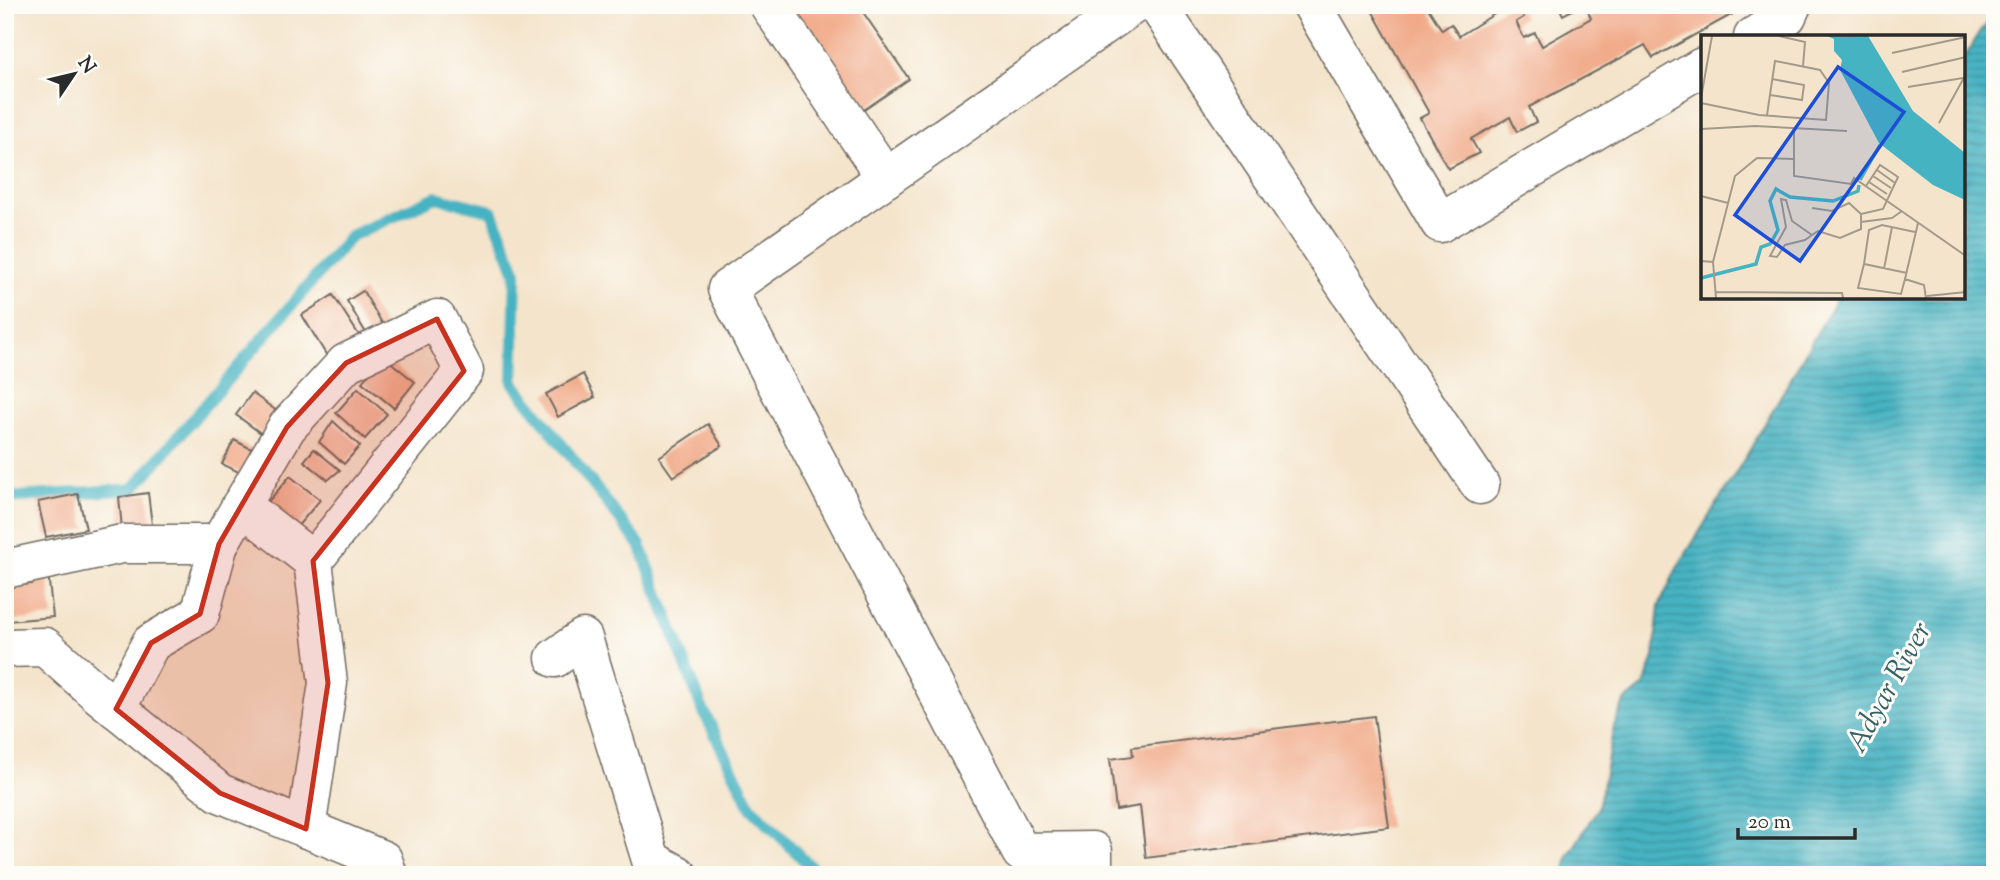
<svg xmlns="http://www.w3.org/2000/svg" width="2000" height="880" viewBox="0 0 2000 880" font-family="'Sorts Mill Goudy',serif">
  <style>
    .water { fill: url(#water-rules); stroke: #386f76; stroke-width: 2 }
    .lines { fill: none; stroke-linecap: round; stroke-linejoin: round }
    .stream { stroke: #46b3c2; stroke-width: 12 }
    .building { fill: #f1ab8a }
    .street-casing { stroke: #716c63; stroke-width: 41 }
    .street { stroke: #fff; stroke-width: 38 }
    .marked { fill: #c8321e; fill-opacity: 0.2; stroke: #c8321e; stroke-width: 5; stroke-linejoin: round }
    .labels { text-anchor: middle; dominant-baseline: central; stroke-width: 6; stroke-linejoin: round; paint-order: stroke }
    .water-label { font-size: 30px; font-style: italic; fill: #366167; stroke: #fdfcf7 }
    .inset-river { fill: none; stroke: #46b3c2; stroke-width: 3.5 }
    .inset-road { fill: none; stroke: #a49a8b; stroke-width: 2 }
    .view { fill: #1d4ed8; fill-opacity: 0.15; stroke: #1d4ed8; stroke-width: 3.5 }
    .inset-edge { fill: none; stroke: #2b2b2b; stroke-width: 3.5 }
  </style>
  <defs>
    <pattern id="water-rules" width="6" height="5" patternUnits="userSpaceOnUse" patternTransform="scale(1.75)"><rect width="6" height="5" fill="#46b3c2"/><path d="M0 2.5h6" fill="none" stroke="#3b929e"/></pattern>
  </defs>
  <rect width="100%" height="100%" fill="#fdfcf7"/>
  <filter id="ink" filterUnits="userSpaceOnUse"><feTurbulence type="fractalNoise" baseFrequency=".0143" numOctaves="2"/><feDisplacementMap in="SourceGraphic" scale="14" xChannelSelector="R" yChannelSelector="G"/><feConvolveMatrix kernelMatrix="1 2 1 2 8 2 1 2 1" color-interpolation-filters="sRGB"/></filter>
  <filter id="wash" filterUnits="userSpaceOnUse"><feTurbulence type="fractalNoise" baseFrequency=".00686" numOctaves="4" result="noise"/><feDisplacementMap in="SourceGraphic" scale="28" xChannelSelector="R" yChannelSelector="G"/><feGaussianBlur stdDeviation="1.57" result="paint"/><feColorMatrix in="noise" values="0 0 0 0 0 0 0 0 0 0 0 0 0 0 0 0 0 1.4 0 .05"/><feComposite in="paint" operator="in"/></filter>
  <g filter="url(#wash)">
    <rect width="100%" height="100%" fill="#f4e4cb"/>
    <!-- water -->
    <polygon class="water" points="1995,16 1995,875 1564,875 1568,857 1598,808 1614,726 1624,702 1644,686 1654,657 1659,606 1676,570 1748,453 1837,298 1963,298 1963,60 1982,29"/>
    <g class="lines">
      <!-- stream -->
      <polyline class="stream" points="5,498 133,489 351,236 436,197 492,211 516,273 513,382 640,545 702,708 751,807 819,875"/>
    </g>
    <g id="blocks">
      <!-- building -->
      <g class="building">
        <polygon points="782,5 858,5 909,79 858,114"/>
        <polygon points="1369,5 1426,5 1442,30 1451,24 1459,36 1509,5 1518,5 1524,17 1516,22 1524,38 1535,33 1542,46 1591,18 1585,5 1749,5 1653,58 1645,45 1529,107 1536,122 1517,132 1510,117 1471,139 1479,153 1448,169 1420,118 1429,113"/>
        <polygon points="1558,5 1582,5 1563,15"/>
        <polygon points="363,291 388,333 369,338 347,301"/>
        <polygon points="333,295 364,343 330,361 302,315"/>
        <polygon points="383,356 415,382 394,408 362,382"/>
        <polygon points="583,374 595,397 558,417 546,394"/>
        <polygon points="358,388 387,414 365,439 336,413"/>
        <polygon points="252,393 278,412 262,434 236,415"/>
        <polygon points="333,421 360,446 344,464 319,442"/>
        <polygon points="708,424 722,446 673,477 659,457"/>
        <polygon points="234,440 259,453 247,476 222,464"/>
        <polygon points="314,449 340,470 328,480 304,461"/>
        <polygon points="290,476 320,500 296,528 267,503"/>
        <polygon points="148,493 152,525 122,529 119,497"/>
        <polygon points="78,494 86,529 46,537 38,502"/>
        <polygon points="5,515 7,515 11,554 5,554"/>
        <polygon points="48,573 53,617 8,621 5,587 32,584 30,574"/>
        <polygon points="1374,716 1389,827 1146,858 1140,806 1116,810 1110,759 1133,756 1132,747"/>
        <polygon points="354,863 365,875 337,875"/>
      </g>
    </g>
  </g>
  <g filter="url(#ink)">
    <use href="#blocks" fill-opacity="0" stroke="#716c63" stroke-width="2"/>
    <g class="lines">
      <!-- street casing -->
      <g class="street-casing">
        <g id="street">
          <polyline points="769,5 886,178"/>
          <polyline points="1157,5 1480,485"/>
          <polyline points="1312,5 1440,223 1702,67"/>
          <polyline points="1753,37 1787,16 1792,5"/>
          <polyline points="241,505 313,561"/>
          <polyline points="5,569 122,544 219,544 287,427 346,363 437,319 464,371 313,561 328,683 306,829"/>
          <polyline points="5,648 45,647 98,694 220,793 383,860 388,875"/>
          <polyline points="555,658 583,638 651,860 678,875"/>
          <polyline points="116,709 151,643 200,614 219,544"/>
          <polyline points="1093,875 1093,851 1021,852 727,289 1133,5"/>
        </g>
      </g>
      <!-- street -->
      <use href="#street" class="street"/>
    </g>
  </g>
  <!-- marked area -->
  <path class="marked" d="M437 319 464 371 313 561 328 683 306 829 220 793 116 709 151 643 200 614 219 544 287 427 346 363Z"/>
  <g class="labels">
    <!-- water labels -->
    <g class="water-label">
      <text transform="translate(1890 688) rotate(-61)">Adyar River</text>
    </g>
  </g>
  <!-- overview -->
  <g transform="translate(1701 35)">
    <rect width="264" height="264" fill="#f4e4cb"/>
    <path d="M126 1H167L212 76 264 118V165L232 150 178 108 139 35 141 25 133 16V4Z" fill="#46b3c2"/>
    <path class="inset-river" d="M159 145 179 110M0 243 55 229 60 212 69 209 77 195 69 166 75 154 89 162 132 166 157 156 158 150"/>
    <path class="inset-road" d="M78 1 104 7 102 31M191 18 265 2M201 37 265 22M207 52 262 43M69 60 101 65 103 50 71 44M0 63 11 1M0 68 58 80 125 85 128 48 119 35 74 26 66 80M238 88 265 39M0 94 54 91 146 96M93 95V141L150 149 153 143 265 221M176 135 194 148M172 141 190 153M168 147 186 159M0 161 27 168M160 179 182 174 197 142 179 130 165 151M160 187 191 183 201 176M217 188 204 244 223 250 225 263M111 200 91 186 85 165 80 164 85 192 69 221 76 222 84 210 104 205 111 200 117 196 139 203 160 194V179L148 168 131 176 111 173M0 226 12 227 15 263M12 227 34 141 56 123 93 124M163 229 168 195 181 190 214 197M183 234 191 192M204 244 200 259 157 253 163 229 206 238M14 257 141 258 142 263M226 261 265 257"/>
    <path class="view" d="M137 32 203 77 99 226 34 180Z"/>
    <rect width="264" height="264" class="inset-edge"/>
  </g>
  <!-- margin -->
  <rect width="2000" height="880" fill="none" stroke="#fdfcf7" stroke-width="28"/>
  <!-- north arrow -->
  <g transform="translate(74 74) rotate(55)" stroke="#fdfcf7" stroke-width="5" paint-order="stroke">
  <path d="M0-5L12 26L0 18L-12 26Z" fill="#2b2b2b"/>
  <text y="-10" font-size="19" font-weight="bold" text-anchor="middle" fill="#2b2b2b">N</text>
  </g>
  <!-- scale -->
  <path d="M1738 828v10h117v-10" fill="none" stroke="#2b2b2b" stroke-width="3.5"/>
  <text x="1748" y="828" font-size="21" fill="#2b2b2b" stroke="#fdfcf7" stroke-width="5" paint-order="stroke">20 m</text>
</svg>
